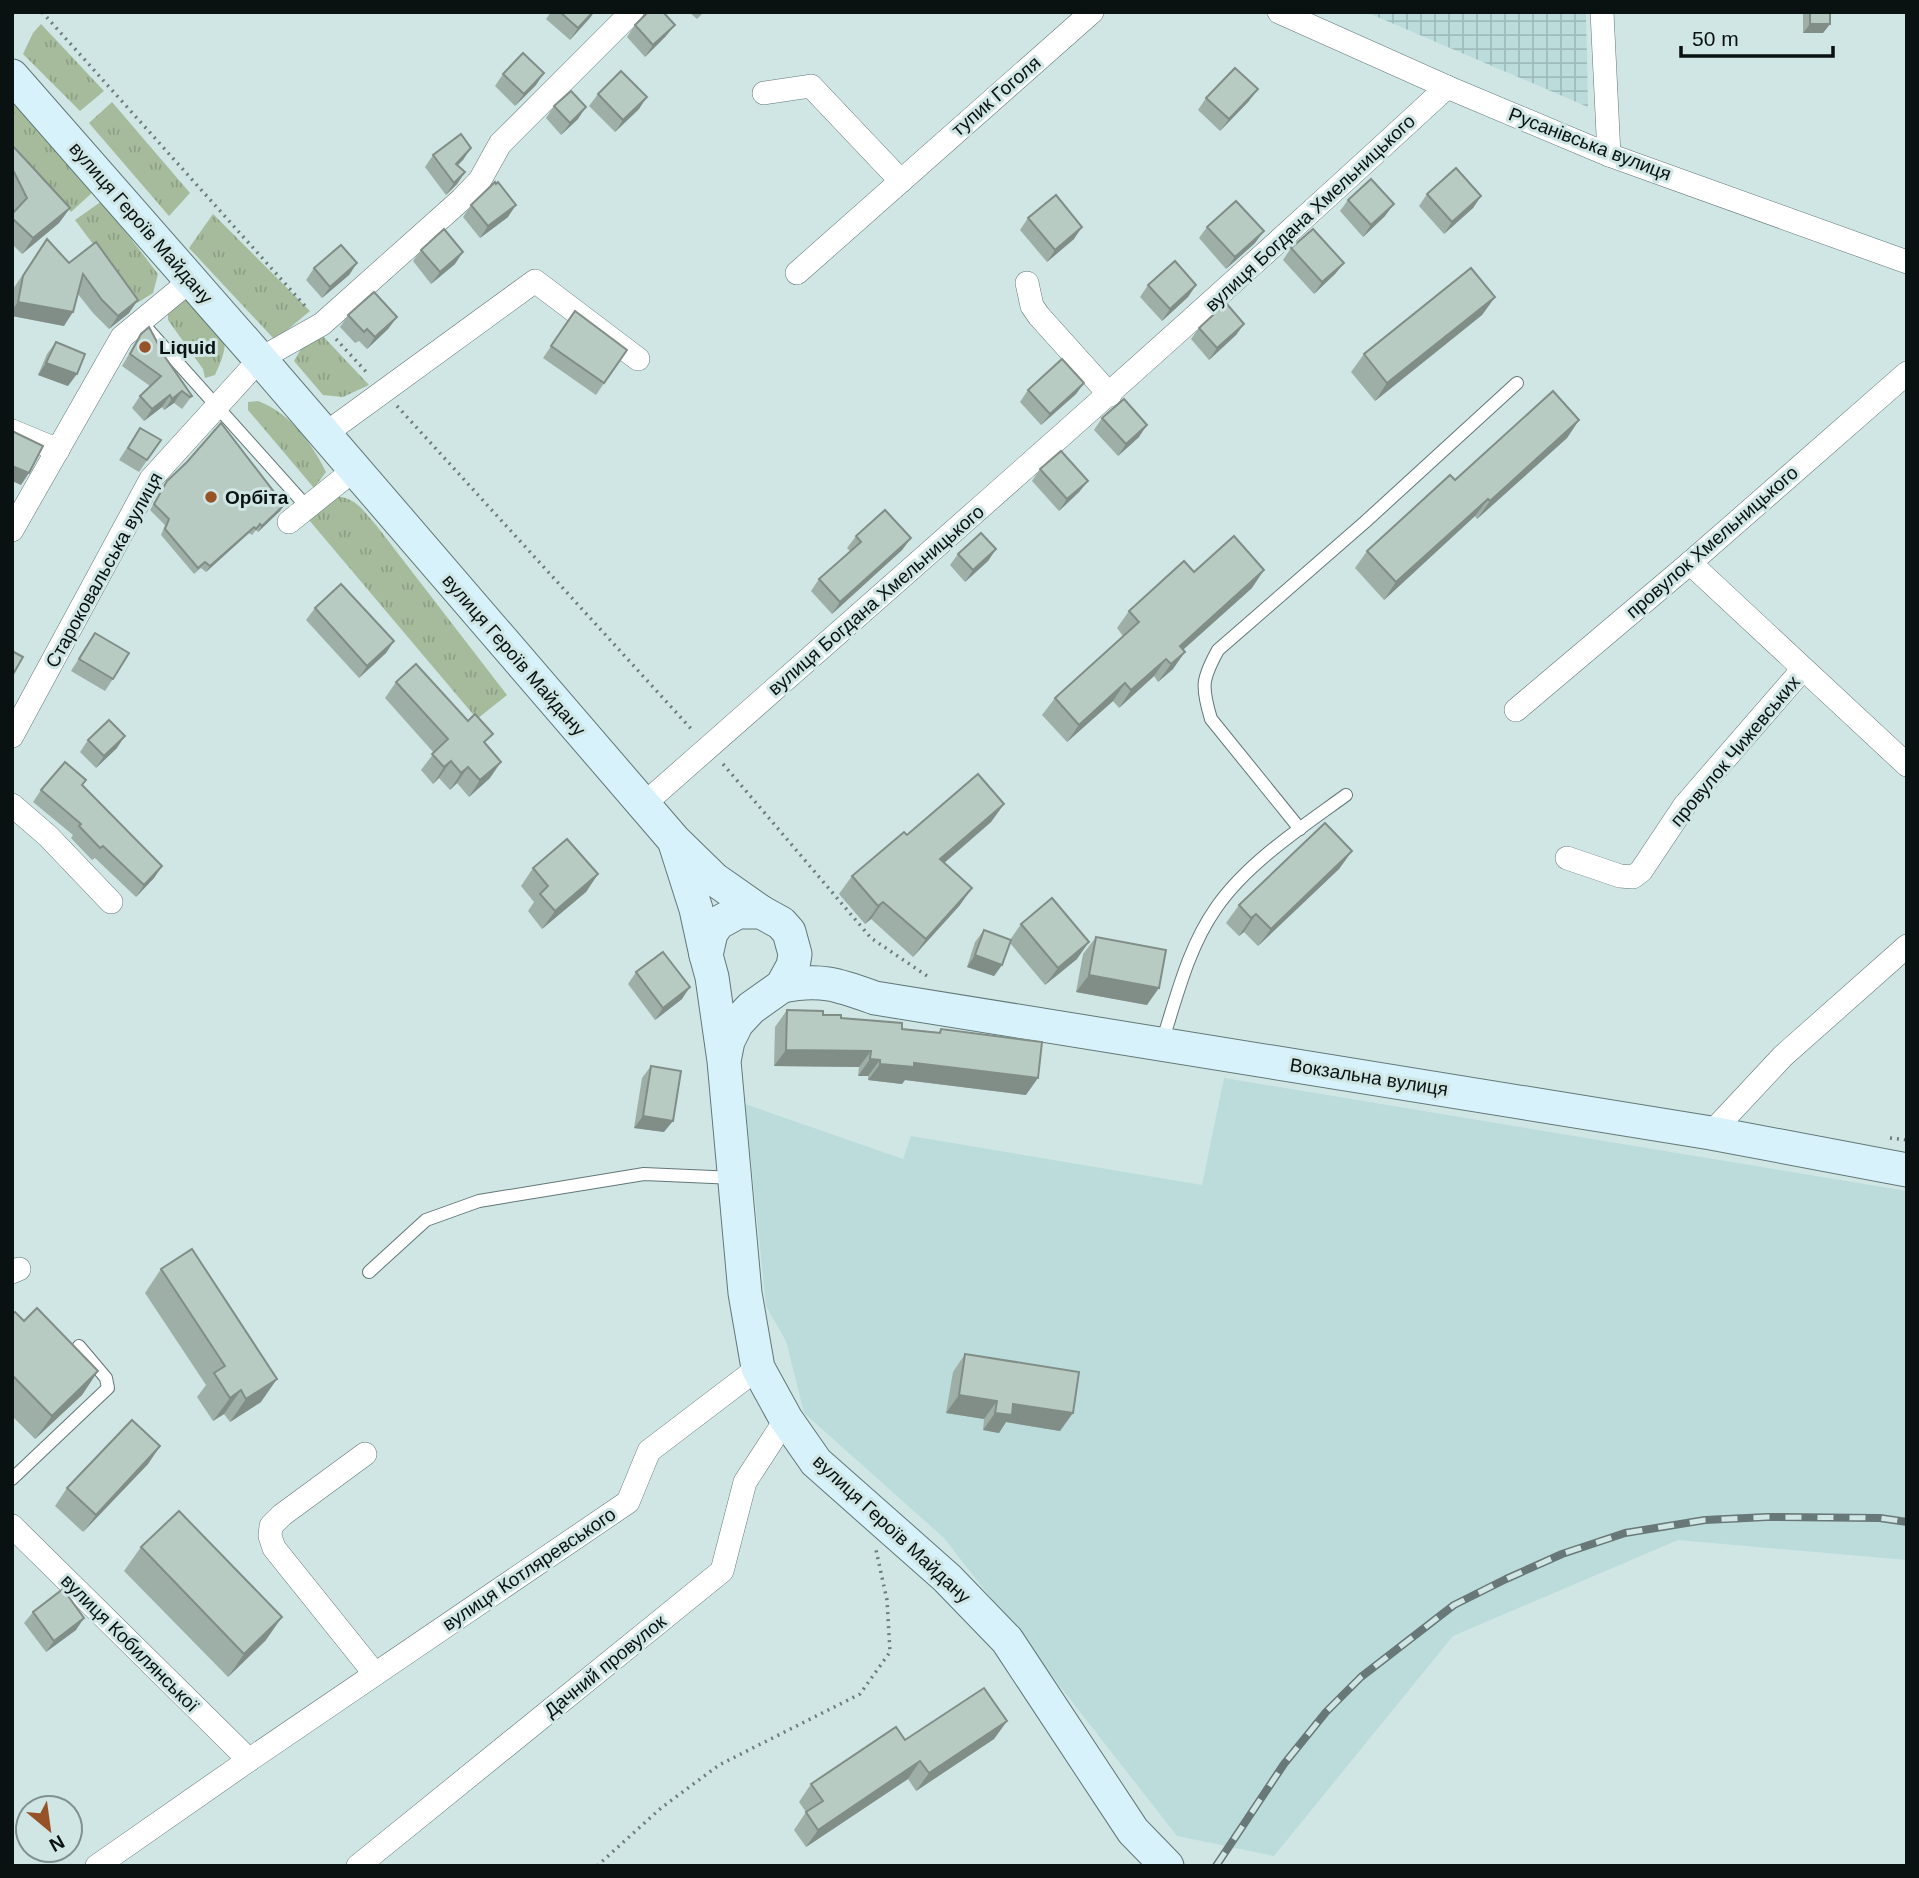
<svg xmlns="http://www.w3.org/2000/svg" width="1919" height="1878" viewBox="0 0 1919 1878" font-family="Arial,sans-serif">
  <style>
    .built { fill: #bbdcdb }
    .industrial { fill: url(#industrial-grid) }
    .grass { fill: url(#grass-tufts) }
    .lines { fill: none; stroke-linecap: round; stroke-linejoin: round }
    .lane-casing { stroke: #627777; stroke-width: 14 }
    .street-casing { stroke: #627777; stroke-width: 24 }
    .secondary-casing { stroke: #627777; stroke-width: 35 }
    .path { stroke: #6d7d7c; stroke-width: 3.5; stroke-dasharray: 2 5; stroke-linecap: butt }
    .lane { stroke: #fff; stroke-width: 12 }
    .street { stroke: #fff; stroke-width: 23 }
    .secondary { stroke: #d8f2fb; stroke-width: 33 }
    .rail-casing { stroke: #687777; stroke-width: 8 }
    .rail { stroke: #cfe6e5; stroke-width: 5; stroke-dasharray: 16; stroke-linecap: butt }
    .wall { fill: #9eafa7 }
    .shaded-wall { fill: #818e88 }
    .building { fill: #b8cbc2; stroke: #818e88; stroke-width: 2 }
    .poi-dot { fill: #975227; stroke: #cfe6e5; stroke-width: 2.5 }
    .labels { text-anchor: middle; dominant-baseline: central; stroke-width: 6; stroke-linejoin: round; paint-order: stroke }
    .street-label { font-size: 19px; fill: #091111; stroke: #cfe6e5 }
    .poi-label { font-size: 19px; font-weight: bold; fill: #091111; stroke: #cfe6e5; text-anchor: start }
  </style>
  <defs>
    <pattern id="industrial-grid" width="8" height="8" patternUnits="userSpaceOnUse" patternTransform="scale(1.75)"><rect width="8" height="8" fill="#bbdcdb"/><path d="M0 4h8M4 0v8" fill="none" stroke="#9fbcbb"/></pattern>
    <pattern id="grass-tufts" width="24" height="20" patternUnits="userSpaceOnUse" patternTransform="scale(1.75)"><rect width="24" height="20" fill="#a5bb9c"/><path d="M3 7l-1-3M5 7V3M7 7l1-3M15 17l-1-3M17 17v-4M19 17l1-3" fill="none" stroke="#8da085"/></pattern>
  </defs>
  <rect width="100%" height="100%" fill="#cfe6e5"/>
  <!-- built -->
  <polygon class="built" points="1224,1078 1907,1191 1907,1560 1678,1540 1453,1636 1274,1856 1177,1836 944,1538 804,1413 786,1341 766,1306 745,1104 903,1159 911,1136 1202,1185"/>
  <!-- industrial -->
  <polygon class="industrial" points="1366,12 1586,12 1588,107"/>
  <!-- grass -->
  <g class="grass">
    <polygon points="41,24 104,91 80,111 23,54 33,33"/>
    <polygon points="12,94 94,191 71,212 12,143"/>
    <polygon points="112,102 190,193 169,216 89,123"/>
    <polygon points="102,201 158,274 153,293 137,303 75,220"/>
    <polygon points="213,214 310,311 275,340 189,248"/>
    <path d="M192 299C221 331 236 332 215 375L205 378 203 369 168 320V305Z"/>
    <polygon points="321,334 369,385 343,397 323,395 294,361 306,340"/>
    <path d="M258 401C290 413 311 442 326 472L314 488 248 410V402Z"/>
    <path d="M332 496C356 497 361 508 376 525L507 695 477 719 309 520Z"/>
  </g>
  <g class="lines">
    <!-- lane casing -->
    <g class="lane-casing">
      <g id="lane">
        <polyline points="144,325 307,507"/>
        <path d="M1300 829 1211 719C1201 686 1202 679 1218 650L1365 522 1517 383"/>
        <path d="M1162 1042C1177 996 1188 948 1216 908 1247 863 1302 827 1346 795"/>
        <polyline points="369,1272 426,1220 479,1201 644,1174 735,1178"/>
        <polyline points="12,1479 108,1388 106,1378 79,1346"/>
      </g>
    </g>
    <!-- street casing -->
    <g class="street-casing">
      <g id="street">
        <polyline points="1279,12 1447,87 1609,155 1907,262"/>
        <polyline points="1602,12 1609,155"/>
        <polyline points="764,93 811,86 901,181"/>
        <polyline points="797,273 1092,12"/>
        <polyline points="1027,283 1032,306 1039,316 1110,395"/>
        <polyline points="12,431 58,450"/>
        <polyline points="325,434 535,281 638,359"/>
        <polyline points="289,522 355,469"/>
        <polyline points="12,530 122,337 191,280"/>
        <polyline points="1690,563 1907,765"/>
        <polyline points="1516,710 1690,563 1907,373"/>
        <polyline points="12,736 151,479 260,359 322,324 462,199 480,180 500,144 632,12"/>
        <polyline points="12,805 48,836 111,902"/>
        <path d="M643 805C913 567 1183 331 1447 87"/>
        <polyline points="1567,858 1620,876 1633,877 1641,871 1685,805 1803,669"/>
        <polyline points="1711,1133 1783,1056 1907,946"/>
        <polyline points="12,1272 19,1269"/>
        <polyline points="365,1454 282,1515 271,1526 270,1536 274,1548 375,1674"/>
        <polyline points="12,1526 249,1760"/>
        <polyline points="97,1866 249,1760 628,1502 649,1451 758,1368"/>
        <polyline points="358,1866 722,1571 745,1482 786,1419"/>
      </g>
    </g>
    <!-- secondary casing -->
    <g class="secondary-casing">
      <g id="secondary">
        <polyline points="12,76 260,359 674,840 714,879 761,912"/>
        <polyline points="675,843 696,909 706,955"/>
        <path d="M782 986C821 978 839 985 875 998L1711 1133 1907 1170"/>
        <polyline points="724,1061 728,1041 737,1023 751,1008 782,986 793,966 795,954 789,932 781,923 761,912 738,912 718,923 711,933 706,955 712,977 724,1061 745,1293 758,1368 786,1419 816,1462 947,1578 1007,1640 1133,1831 1167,1866"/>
      </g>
    </g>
    <!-- path -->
    <g class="path">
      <polyline points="42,12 307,308"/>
      <polyline points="336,339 369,375"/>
      <polyline points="397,406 694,732"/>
      <polyline points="723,764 871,938 930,978"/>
      <polyline points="1890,1138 1907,1140"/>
      <polyline points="597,1866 661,1808 719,1765 860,1694 890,1652 887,1600 876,1550"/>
    </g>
    <!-- lane -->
    <use href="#lane" class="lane"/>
    <!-- street -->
    <use href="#street" class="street"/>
    <!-- secondary -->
    <use href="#secondary" class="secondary"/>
    <!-- rail casing -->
    <g class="rail-casing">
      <polyline id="rail" points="1216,1866 1284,1764 1326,1712 1361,1677 1454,1605 1506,1579 1562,1554 1625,1533 1705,1520 1767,1517 1880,1518 1907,1522"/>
    </g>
    <!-- rail -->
    <use href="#rail" class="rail"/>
  </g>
  <!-- wall -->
  <g class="wall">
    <polygon points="551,12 594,12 570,40 546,19"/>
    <polygon points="647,12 663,12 666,36 645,57 627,37 635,25"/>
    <polygon points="689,12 704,12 697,19"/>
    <polygon points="1803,12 1830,12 1830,24 1823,33 1803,33"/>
    <polygon points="503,74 536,85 515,106 495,86"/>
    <polygon points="598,94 639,109 615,132 589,106"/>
    <polygon points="1206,98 1249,101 1220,131 1198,110"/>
    <polygon points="554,106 578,119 561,135 546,118"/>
    <polygon points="471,148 458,165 465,172 457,184 446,195 425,167 433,155"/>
    <polygon points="12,168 70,208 59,223 22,254 12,244 12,214 15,211 12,206"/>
    <polygon points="1427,194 1481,196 1473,208 1444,234 1419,206"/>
    <polygon points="1348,200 1385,216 1363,237 1340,211"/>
    <polygon points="471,205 508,217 480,238 463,217"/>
    <polygon points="1028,218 1074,239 1047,262 1020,230"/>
    <polygon points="1207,227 1255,243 1226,269 1199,238"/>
    <polygon points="47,239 69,263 129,313 109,329 93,313 78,294 64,326 12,316 13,289"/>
    <polygon points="1291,248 1344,263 1335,274 1314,294 1283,260"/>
    <polygon points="421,250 455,264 431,284 413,261"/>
    <polygon points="357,263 349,275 322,298 306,280 314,268"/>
    <polygon points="1148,285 1196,285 1188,297 1162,321 1140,297"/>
    <polygon points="1495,297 1482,315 1375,401 1351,372 1364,354"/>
    <polygon points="575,311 627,350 596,395 543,358"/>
    <polygon points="348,315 397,317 388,329 367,349 359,341 355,343 340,327"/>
    <polygon points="1244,324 1236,335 1209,360 1191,339 1199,328"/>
    <polygon points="141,334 165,357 192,396 182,409 174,403 164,410 162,407 144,421 132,408 140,396 150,386 122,366"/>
    <polygon points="56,342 68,386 38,375 47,354"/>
    <polygon points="1084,383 1076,394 1041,425 1020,402 1028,390"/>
    <polygon points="1102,418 1139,437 1118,456 1094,430"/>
    <polygon points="1579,420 1567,438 1477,519 1475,516 1384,600 1355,568 1367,551 1455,480"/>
    <polygon points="140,428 161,440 139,472 119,460"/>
    <polygon points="1040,469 1088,481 1079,492 1059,511 1032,481"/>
    <polygon points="167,481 284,505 280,511 258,532 256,530 252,535 249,533 206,572 201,568 194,574 161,535 165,525 150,510"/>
    <polygon points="856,536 911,538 902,550 832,614 811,591 819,579 850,551 847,548"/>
    <polygon points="996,549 988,561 965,582 950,565 958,554"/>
    <polygon points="1194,572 1252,588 1183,650 1173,669 1158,682 1154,676 1119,708 1113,701 1067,742 1042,715 1055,698 1123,636 1117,628 1129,611"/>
    <polygon points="315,608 394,641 386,653 359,678 306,620"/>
    <polygon points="95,633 113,679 105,691 71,671"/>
    <polygon points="396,682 486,744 490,778 469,797 457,783 450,790 439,778 433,784 421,770 434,753 385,698"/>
    <polygon points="88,740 117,748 96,768 80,752"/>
    <polygon points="82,786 162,866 154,878 136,897 95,858 92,860 71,838 73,835 33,802 41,790"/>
    <polygon points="1004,804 991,822 944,863 960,905 913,957 871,919 865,924 839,894 852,876 907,835"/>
    <polygon points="1352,851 1339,869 1258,946 1244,932 1239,936 1226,923 1239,905"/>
    <polygon points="533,868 598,874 586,892 542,929 528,911 534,902 521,886"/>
    <polygon points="1021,924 1077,959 1045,985 1010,943 1002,965 994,976 967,967 975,942 984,930 1010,940"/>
    <polygon points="1096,937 1147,1005 1076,992 1083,954"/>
    <polygon points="636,972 682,999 655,1020 628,984"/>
    <polygon points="787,1010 823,1015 902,1029 939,1032 941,1029 1026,1095 905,1080 902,1084 868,1080 868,1076 858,1076 859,1067 774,1066 775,1027"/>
    <polygon points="651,1066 664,1132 634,1128 642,1078"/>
    <polygon points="161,1269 261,1402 230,1422 224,1414 213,1421 197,1397 206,1385 145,1293"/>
    <polygon points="12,1314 98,1371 82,1395 35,1439 12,1416"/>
    <polygon points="965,1354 1060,1431 1006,1422 999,1433 983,1430 984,1419 946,1413 953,1372"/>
    <polygon points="160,1446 148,1464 83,1532 55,1506 67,1488"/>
    <polygon points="141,1547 266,1640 228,1677 124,1571"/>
    <polygon points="33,1612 76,1630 46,1652 24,1623"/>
    <polygon points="1007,1721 994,1739 916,1791 908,1779 806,1847 794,1830 806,1812 799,1802 811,1784 905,1740"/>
  </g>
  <!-- shaded-wall -->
  <g class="shaded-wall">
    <polygon points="593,12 594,12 590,18 570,40 578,28"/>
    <polygon points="1810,24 1830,24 1823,33 1803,33"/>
    <polygon points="675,25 666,36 645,57 653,45"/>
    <polygon points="544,73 536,85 515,106 524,94"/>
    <polygon points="1258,89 1249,101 1220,131 1229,119"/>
    <polygon points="647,97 639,109 615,132 623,120"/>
    <polygon points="586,107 578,119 561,135 570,123"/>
    <polygon points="471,148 463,160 448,175 456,164"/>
    <polygon points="465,172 457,184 446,195 454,183"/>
    <polygon points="1481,196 1473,208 1444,234 1452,222"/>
    <polygon points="1394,204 1385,216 1363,237 1371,225"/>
    <polygon points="516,205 508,217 480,238 488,226"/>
    <polygon points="70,208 59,223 22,254 33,238"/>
    <polygon points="1082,227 1074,239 1047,262 1055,250"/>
    <polygon points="1264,231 1255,243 1226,269 1235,257"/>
    <polygon points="463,252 455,264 431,284 440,272"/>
    <polygon points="357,263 349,275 322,298 330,287"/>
    <polygon points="1344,263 1335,274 1314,294 1322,282"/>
    <polygon points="1196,285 1188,297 1162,321 1170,309"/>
    <polygon points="1495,297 1482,315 1375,401 1387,383"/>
    <polygon points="138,300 129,313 109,329 118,316"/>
    <polygon points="18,302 73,312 64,326 12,316 12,310"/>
    <polygon points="397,317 388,329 367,349 375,337"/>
    <polygon points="1244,324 1236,335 1209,360 1217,348"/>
    <polygon points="46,363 77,374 68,386 38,375"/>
    <polygon points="1084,383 1076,394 1041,425 1050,414"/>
    <polygon points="182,391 174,403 164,410 172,399"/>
    <polygon points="170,395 162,407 144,421 152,409"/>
    <polygon points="1579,420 1567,438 1477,519 1490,501"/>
    <polygon points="1147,425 1139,437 1118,456 1126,444"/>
    <polygon points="12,466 29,473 21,485 12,481"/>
    <polygon points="1088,481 1079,492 1059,511 1067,499"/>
    <polygon points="1488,499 1475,516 1384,600 1396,582"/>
    <polygon points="284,505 280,511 258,532 262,526"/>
    <polygon points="254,527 249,533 206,572 210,566"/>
    <polygon points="911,538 902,550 832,614 840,602"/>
    <polygon points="996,549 988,561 965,582 973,570"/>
    <polygon points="1264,570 1252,588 1167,664 1180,646"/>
    <polygon points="394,641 386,653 359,678 367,666"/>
    <polygon points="1185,652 1173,669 1158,682 1171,664"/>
    <polygon points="1166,659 1154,676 1119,708 1131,690"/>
    <polygon points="1125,683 1113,701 1067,742 1079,725"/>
    <polygon points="125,736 117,748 96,768 104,756"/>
    <polygon points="451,761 439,778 433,784 444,767"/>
    <polygon points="501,762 490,778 469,797 480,780"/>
    <polygon points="468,767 457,783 450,790 461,773"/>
    <polygon points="1004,804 991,822 928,877 940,859"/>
    <polygon points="1352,851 1339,869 1258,946 1271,929"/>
    <polygon points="162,866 154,878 136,897 144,885"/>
    <polygon points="598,874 586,892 542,929 555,911"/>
    <polygon points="972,888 960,905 913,957 926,939"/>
    <polygon points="883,902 871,919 865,924 878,906"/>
    <polygon points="1256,914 1244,932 1239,936 1251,918"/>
    <polygon points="1089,942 1077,959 1045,985 1058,968"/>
    <polygon points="975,955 1002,965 994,976 967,967"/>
    <polygon points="1089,975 1159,988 1147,1005 1076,992"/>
    <polygon points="690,987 682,999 655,1020 663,1008"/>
    <polygon points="786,1050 871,1051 859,1067 774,1066"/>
    <polygon points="870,1059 880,1060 868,1076 858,1076"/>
    <polygon points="914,1063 1038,1078 1026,1095 905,1080 902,1084 868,1080 880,1064"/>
    <polygon points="643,1116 673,1121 664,1132 634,1128"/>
    <polygon points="98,1371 82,1395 35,1439 52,1416"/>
    <polygon points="277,1379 261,1402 230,1422 246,1399"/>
    <polygon points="241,1390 224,1414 213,1421 230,1398"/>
    <polygon points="959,1395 997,1401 984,1419 946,1413"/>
    <polygon points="1013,1404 1073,1413 1060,1431 1006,1422 999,1433 983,1430 995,1413"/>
    <polygon points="160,1446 148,1464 83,1532 96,1515"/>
    <polygon points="282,1617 266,1640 228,1677 244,1654"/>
    <polygon points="84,1618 76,1630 46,1652 54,1641"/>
    <polygon points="1007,1721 994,1739 916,1791 929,1773"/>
    <polygon points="920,1761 908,1779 806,1847 818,1830"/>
  </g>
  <!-- building -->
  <g class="building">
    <polygon points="560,12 593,12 578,28"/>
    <polygon points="648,12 663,12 675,25 653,45 635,25"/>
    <rect x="1810" y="12" width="20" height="12"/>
    <polygon points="523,53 544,73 524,94 503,74"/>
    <polygon points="1235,68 1258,89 1229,119 1206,98"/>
    <polygon points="621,71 647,97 623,120 598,94"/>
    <polygon points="571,91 586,107 570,123 554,106"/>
    <polygon points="461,134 471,148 456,164 465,172 454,183 433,155"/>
    <polygon points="12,145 70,208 33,238 12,218 12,214 27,198 12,168"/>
    <polygon points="1456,168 1481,196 1452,222 1427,194"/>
    <polygon points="1371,179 1394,204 1371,225 1348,200"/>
    <polygon points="495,182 496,184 498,182 516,205 488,226 471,205"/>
    <polygon points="1056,195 1082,227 1055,250 1028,218"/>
    <polygon points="1236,201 1264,231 1235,257 1207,227"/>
    <polygon points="444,229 463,252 440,272 421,250"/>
    <polygon points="1313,229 1344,263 1322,282 1291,248"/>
    <polygon points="47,239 69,263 96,242 138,300 118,316 102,300 83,274 73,312 18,302 23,276"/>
    <polygon points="341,245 357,263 330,287 314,268"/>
    <polygon points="1175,261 1196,285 1170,309 1148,285"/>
    <polygon points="1471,268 1495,297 1387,383 1364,354"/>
    <polygon points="374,292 397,317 375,337 367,329 364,332 348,315"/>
    <polygon points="1226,303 1244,324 1217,348 1199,328"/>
    <polygon points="575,311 627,350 604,383 551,346"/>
    <polygon points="149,327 165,357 192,396 190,397 182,391 172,399 170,395 152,409 140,396 161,376 130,354 141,334"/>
    <polygon points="56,342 85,354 77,374 46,363"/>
    <polygon points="1062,359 1084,383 1050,414 1028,390"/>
    <polygon points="1553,391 1579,420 1490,501 1488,499 1396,582 1367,551 1450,475 1455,480"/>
    <polygon points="1124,399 1147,425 1126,444 1102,418"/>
    <polygon points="221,423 284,505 262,526 260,524 256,529 254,527 210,566 205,562 198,568 165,529 169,519 154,504 167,481 187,462"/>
    <polygon points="140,428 161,440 147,460 128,448"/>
    <polygon points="12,431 43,446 29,473 12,466"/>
    <polygon points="1061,451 1088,481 1067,499 1040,469"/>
    <polygon points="885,510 911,538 840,602 819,579 861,542 856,536"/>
    <polygon points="981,533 996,549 973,570 958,554"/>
    <polygon points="1234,536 1264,570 1180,646 1185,652 1171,664 1166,659 1131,690 1125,683 1079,725 1055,698 1139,622 1129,611 1184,561 1194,572"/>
    <polygon points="341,584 394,641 367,666 315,608"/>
    <polygon points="95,633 129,653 113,679 79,659"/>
    <polygon points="12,651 23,657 12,676"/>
    <polygon points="416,664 468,721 475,714 493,734 484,742 501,762 480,780 468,767 461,773 451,761 444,767 432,754 448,739 396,682"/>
    <polygon points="109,720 125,736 104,756 88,740"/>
    <polygon points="65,762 86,780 82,785 162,866 144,885 103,846 100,848 79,826 81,824 41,790"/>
    <polygon points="978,774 1004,804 940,859 972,888 926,939 883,902 878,906 852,876 904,832 907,835"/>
    <polygon points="1325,823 1352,851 1271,929 1256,914 1251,918 1239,905"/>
    <polygon points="567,839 598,874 555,911 540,894 548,886 533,868"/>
    <polygon points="1052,898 1089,942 1058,968 1021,924"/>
    <polygon points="984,930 1011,940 1002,965 975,955"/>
    <polygon points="1096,937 1166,950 1159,988 1089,975"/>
    <polygon points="663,952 690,987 663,1008 636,972"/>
    <polygon points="787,1010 823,1011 823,1015 841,1015 841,1018 902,1023 902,1029 940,1033 941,1029 1042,1042 1038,1078 914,1063 914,1067 880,1064 880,1060 870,1059 871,1051 786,1050"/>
    <polygon points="651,1066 681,1071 673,1121 643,1116"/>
    <polygon points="192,1249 277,1379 246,1399 241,1390 230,1398 214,1373 225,1366 161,1269"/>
    <polygon points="37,1308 98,1371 52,1416 12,1375 12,1314 15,1312 24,1321"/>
    <polygon points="965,1354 1079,1372 1073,1413 1013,1404 1012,1415 995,1413 997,1401 959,1395"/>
    <polygon points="132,1420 160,1446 96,1515 67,1488"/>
    <polygon points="179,1511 282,1617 244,1654 141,1547"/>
    <polygon points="63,1589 84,1618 54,1641 33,1612"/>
    <polygon points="984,1688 1007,1721 929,1773 920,1761 818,1830 806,1812 823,1801 811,1784 896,1727 905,1740"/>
  </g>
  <!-- markers -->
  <g class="poi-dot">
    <circle cx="145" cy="347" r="7"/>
    <circle cx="211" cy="497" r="7"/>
  </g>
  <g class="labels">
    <!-- street labels -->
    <g class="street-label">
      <text transform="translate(996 96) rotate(-41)">тупик Гоголя</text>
      <text transform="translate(1590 144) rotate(21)">Русанівська вулиця</text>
      <text transform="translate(1310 213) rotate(-43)">вулиця Богдана Хмельницького</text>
      <text transform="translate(141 223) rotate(49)">вулиця Героїв Майдану</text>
      <text transform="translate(1712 542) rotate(-41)">провулок Хмельницького</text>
      <text transform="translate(104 570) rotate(-61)">Староковальська вулиця</text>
      <text transform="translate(876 600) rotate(-41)">вулиця Богдана Хмельницького</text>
      <text transform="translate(514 655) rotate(49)">вулиця Героїв Майдану</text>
      <text transform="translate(1735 751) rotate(-50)">провулок Чижевських</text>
      <text transform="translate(1369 1077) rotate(9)">Вокзальна вулиця</text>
      <text transform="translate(892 1529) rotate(43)">вулиця Героїв Майдану</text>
      <text transform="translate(529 1569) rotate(-34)">вулиця Котляревського</text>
      <text transform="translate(130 1643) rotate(45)">вулиця Кобилянської</text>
      <text transform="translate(605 1666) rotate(-39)">Дачний провулок</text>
    </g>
    <!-- poi labels -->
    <g class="poi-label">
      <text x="159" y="347">Liquid</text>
      <text x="225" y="497">Орбіта</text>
    </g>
  </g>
  <!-- border -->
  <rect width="1919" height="1878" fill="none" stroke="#091111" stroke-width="28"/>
  <!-- north arrow -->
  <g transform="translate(49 1829) rotate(151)"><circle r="33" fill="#cfe6e5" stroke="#809190" stroke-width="2"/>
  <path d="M0-5L12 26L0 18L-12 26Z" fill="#975227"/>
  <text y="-10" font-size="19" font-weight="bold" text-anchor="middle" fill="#091111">N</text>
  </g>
  <!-- scale -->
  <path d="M1681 46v10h152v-10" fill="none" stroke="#091111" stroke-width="3.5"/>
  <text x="1692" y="46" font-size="21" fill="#091111" stroke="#cfe6e5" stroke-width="5" paint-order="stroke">50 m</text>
</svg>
